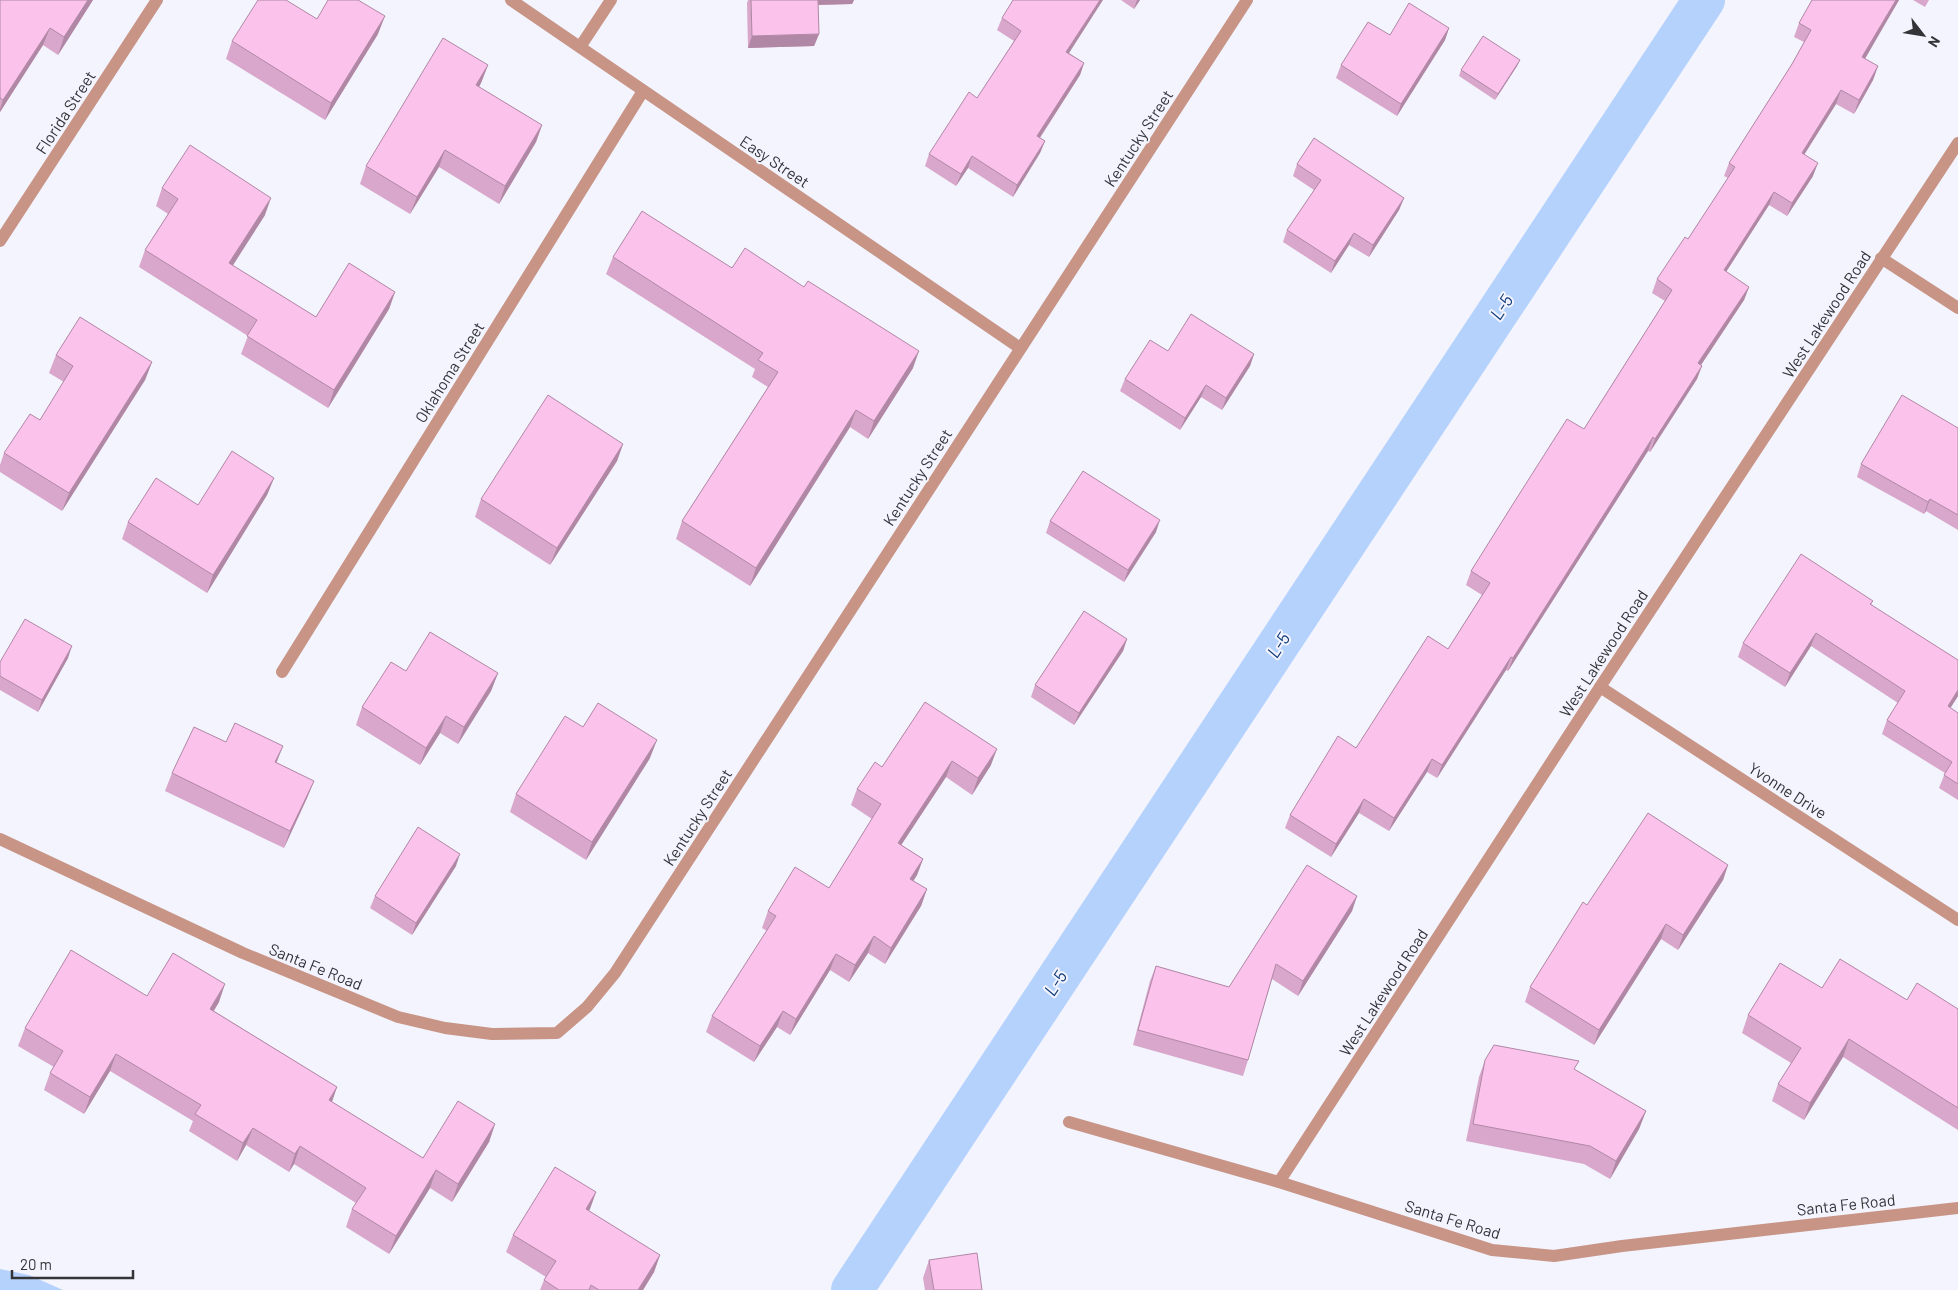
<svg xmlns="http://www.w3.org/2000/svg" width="1958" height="1290" viewBox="0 0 1958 1290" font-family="Barlow,sans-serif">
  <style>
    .water { fill: #b5d2fd }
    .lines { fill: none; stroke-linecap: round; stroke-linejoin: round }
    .canal { stroke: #b5d2fd; stroke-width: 42 }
    .street { stroke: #c79486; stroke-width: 12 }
    .wall { fill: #d8a7cb }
    .shaded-wall { fill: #b088a5 }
    .building { fill: #fbc2ec; stroke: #b088a5 }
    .labels { text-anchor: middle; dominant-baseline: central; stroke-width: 4; stroke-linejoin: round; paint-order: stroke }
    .street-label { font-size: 16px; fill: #343438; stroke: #f3f4fe }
    .water-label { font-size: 18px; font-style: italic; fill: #103c79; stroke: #f3f4fe }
  </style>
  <rect width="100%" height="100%" fill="#f3f4fe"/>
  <!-- water -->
  <polygon class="water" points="0,1269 29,1275 63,1290 0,1290"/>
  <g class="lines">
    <!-- canal -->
    <polyline class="canal" points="852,1290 1704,0"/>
    <!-- street -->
    <g class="street">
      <polyline points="511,0 1020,348"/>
      <polyline points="580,47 611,0"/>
      <polyline points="0,241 157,0"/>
      <polyline points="1881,258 1958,308"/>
      <polyline points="282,672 643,91"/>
      <polyline points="1600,687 1958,920"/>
      <polyline points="0,839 243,953 398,1017 445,1028 492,1034 557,1033 587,1007 615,973 1247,0"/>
      <polyline points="1069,1122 1279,1182 1492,1250 1554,1256 1622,1246 1958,1208"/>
      <polyline points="1279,1182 1600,687 1958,143"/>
    </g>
  </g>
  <!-- wall -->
  <g class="wall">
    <polygon points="0,0 93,0 58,55 43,45 0,112"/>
    <polygon points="748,0 854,0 852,4 818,5 819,34 814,46 748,48 747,3"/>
    <polygon points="1121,0 1140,0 1134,9"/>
    <polygon points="1812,0 1899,0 1864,59 1878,66 1873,80 1854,114 1836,104 1804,155 1813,176 1787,216 1769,205 1726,272 1749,287 1744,300 1701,365 1697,379 1650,452 1648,451 1508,671 1506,670 1437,778 1427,772 1389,831 1359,813 1331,857 1285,828 1290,815 1356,748 1448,649 1482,595 1466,585 1471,571 1584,429 1665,301 1652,293 1657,279 1688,239 1728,178 1724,176 1729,163 1792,64 1804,42 1794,37 1799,23"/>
    <polygon points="1913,0 1929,0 1925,7"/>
    <polygon points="1002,18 1069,53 1084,63 1080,75 1040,138 1045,141 1040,153 1013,197 968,168 956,186 925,166 929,154 977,98 1014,41 997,30"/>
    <polygon points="317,19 378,34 325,120 226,59 232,41"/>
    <polygon points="1449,28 1445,40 1397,116 1336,78 1341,65 1390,35"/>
    <polygon points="1520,60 1517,66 1495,100 1459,76 1461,70"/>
    <polygon points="488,65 481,83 479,87 542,125 536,142 499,204 439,167 410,214 360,184 366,166"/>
    <polygon points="1297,164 1404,198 1399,210 1369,257 1349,245 1331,273 1283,242 1287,230 1314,190 1293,176"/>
    <polygon points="162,188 265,215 232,265 316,317 395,292 389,309 328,408 241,354 248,336 139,267 145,250 168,214 156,206"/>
    <polygon points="613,257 732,268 913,368 868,439 850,427 750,586 676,539 682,521 768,387 752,377 755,369 606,274"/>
    <polygon points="1168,351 1254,354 1250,366 1222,410 1201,397 1180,430 1120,391 1125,379"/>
    <polygon points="56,355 152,362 145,380 62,511 0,472 0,465 4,453 40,420 64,382 49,373"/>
    <polygon points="1958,428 1958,530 1926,511 1924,514 1857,477 1861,464"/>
    <polygon points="623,444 617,461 550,565 475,517 481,499"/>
    <polygon points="274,478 267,495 207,593 122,539 128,522 198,505"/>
    <polygon points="1050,521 1156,532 1124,582 1046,533"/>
    <polygon points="1873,601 1871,605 1958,660 1958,696 1950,708 1958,713 1958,800 1939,788 1945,773 1882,734 1887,720 1898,703 1811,646 1785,687 1738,657 1743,643"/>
    <polygon points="1127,639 1123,651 1074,725 1031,697 1035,685"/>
    <polygon points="68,658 38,712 0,690 0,662"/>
    <polygon points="406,671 498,673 491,691 458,744 440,733 420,765 356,725 362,707"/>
    <polygon points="925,702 991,765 972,795 946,777 901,845 923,859 917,875 913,881 927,889 921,906 885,964 868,953 849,982 830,970 790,1035 777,1027 754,1062 706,1032 712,1016 767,931 762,928 768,911 829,888 872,819 851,805 857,789 882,767"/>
    <polygon points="583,727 650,758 586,860 510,812 516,794"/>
    <polygon points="226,742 277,763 314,781 307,798 284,848 165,791 172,773"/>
    <polygon points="1728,865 1723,880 1678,950 1661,939 1594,1045 1525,1002 1530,987 1587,905"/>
    <polygon points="456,866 412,935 370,908 375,896"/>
    <polygon points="1357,896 1352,911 1298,996 1272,979 1248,1060 1243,1076 1133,1045 1150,981 1156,966 1229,987"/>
    <polygon points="1822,988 1907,1000 1958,1009 1958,1130 1843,1057 1804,1120 1772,1101 1778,1084 1791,1063 1742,1033 1748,1015"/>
    <polygon points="147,996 219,1002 214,1011 337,1087 332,1102 423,1158 495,1124 489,1142 452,1202 430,1188 389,1254 346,1227 352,1209 356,1203 294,1164 289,1172 246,1145 237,1161 189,1131 193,1121 110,1071 84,1114 44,1090 50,1073 54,1067 18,1046 25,1028"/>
    <polygon points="1485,1060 1576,1070 1646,1111 1639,1129 1610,1179 1584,1164 1466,1141 1479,1077"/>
    <polygon points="596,1192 589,1211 660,1255 654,1272 643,1290 540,1290 544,1280 546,1277 506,1252 513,1235"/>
    <polygon points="929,1260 982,1290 925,1290 923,1278"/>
  </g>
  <!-- shaded-wall -->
  <g class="shaded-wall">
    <polygon points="88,0 93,0 58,55 64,37"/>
    <polygon points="815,0 854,0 852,4 813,5"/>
    <polygon points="1100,0 1103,0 1062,64 1066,52"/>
    <polygon points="1137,0 1140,0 1134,9"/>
    <polygon points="1896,0 1899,0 1858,71 1862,57"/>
    <polygon points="385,16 378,34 325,120 331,103"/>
    <polygon points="50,28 43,45 0,112 0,109 3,100"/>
    <polygon points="1449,28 1445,40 1397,116 1401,104"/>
    <polygon points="819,34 814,46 748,48 752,36"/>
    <polygon points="1520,60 1517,66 1495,100 1498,94"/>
    <polygon points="1084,63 1080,75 1033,148 1037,136"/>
    <polygon points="488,65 481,83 470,103 476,85"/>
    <polygon points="1878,66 1873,80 1854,114 1859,100"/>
    <polygon points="1841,90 1836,104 1797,166 1802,153"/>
    <polygon points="542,125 536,142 499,204 505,186"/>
    <polygon points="1045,141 1040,153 1013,197 1017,185"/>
    <polygon points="445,150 439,167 410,214 417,197"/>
    <polygon points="972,156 968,168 956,186 961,174"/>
    <polygon points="1818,163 1813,176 1787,216 1792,203"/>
    <polygon points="1774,192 1769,205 1719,283 1724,270"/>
    <polygon points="271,198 265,215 223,281 229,263"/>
    <polygon points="1404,198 1399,210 1369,257 1373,245"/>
    <polygon points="1354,233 1349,245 1331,273 1335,261"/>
    <polygon points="1749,287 1744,300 1693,377 1698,363"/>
    <polygon points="395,292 389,309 328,408 334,390"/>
    <polygon points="919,351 913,368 868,439 874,421"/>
    <polygon points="1254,354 1250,366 1222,410 1226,398"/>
    <polygon points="152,362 145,380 62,511 69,493"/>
    <polygon points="1702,366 1697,379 1650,452 1655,439"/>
    <polygon points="1206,385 1201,397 1180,430 1185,418"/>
    <polygon points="856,410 850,427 750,586 756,568"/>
    <polygon points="1653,437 1648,451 1508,671 1513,658"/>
    <polygon points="623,444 617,461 550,565 557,548"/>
    <polygon points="274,478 267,495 207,593 213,575"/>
    <polygon points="1930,499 1926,511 1924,514 1928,502"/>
    <polygon points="1160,520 1156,532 1124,582 1128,570"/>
    <polygon points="1816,633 1811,646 1785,687 1790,673"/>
    <polygon points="1127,639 1123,651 1074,725 1079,713"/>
    <polygon points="72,646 68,658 38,712 42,700"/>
    <polygon points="1511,657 1506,670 1437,778 1442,765"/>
    <polygon points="498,673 491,691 458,744 464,727"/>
    <polygon points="1958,690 1958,696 1943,720 1948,706"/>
    <polygon points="446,716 440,733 420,765 426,748"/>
    <polygon points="657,740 650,758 586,860 592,842"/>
    <polygon points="283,746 276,764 275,762"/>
    <polygon points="997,749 991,765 972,795 978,778"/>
    <polygon points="1432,759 1427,772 1389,831 1394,818"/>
    <polygon points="952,761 946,777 892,859 898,843"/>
    <polygon points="314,781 307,798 284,848 290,831"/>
    <polygon points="1364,799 1359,813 1331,857 1336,844"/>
    <polygon points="460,854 456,866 412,935 416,923"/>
    <polygon points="923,859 917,875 904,896 910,879"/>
    <polygon points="1728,865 1723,880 1678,950 1683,935"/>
    <polygon points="927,889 921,906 885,964 891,948"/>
    <polygon points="1357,896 1352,911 1298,996 1303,981"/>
    <polygon points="1666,924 1661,939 1594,1045 1599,1030"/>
    <polygon points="874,936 868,953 849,982 855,965"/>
    <polygon points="836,954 830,970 790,1035 796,1019"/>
    <polygon points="225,984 219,1002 204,1026 210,1009"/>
    <polygon points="783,1011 777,1027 754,1062 760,1046"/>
    <polygon points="1849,1039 1843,1057 1804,1120 1810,1103"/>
    <polygon points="116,1054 110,1071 84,1114 90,1097"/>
    <polygon points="337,1087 331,1104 329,1100"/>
    <polygon points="1646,1111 1639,1129 1610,1179 1616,1161"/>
    <polygon points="495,1124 489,1142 452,1202 458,1184"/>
    <polygon points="253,1128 246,1145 237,1161 243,1143"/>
    <polygon points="300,1146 294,1164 289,1172 295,1154"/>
    <polygon points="436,1170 430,1188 389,1254 396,1236"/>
    <polygon points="596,1192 590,1209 579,1226 586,1209"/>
    <polygon points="660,1255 654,1272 643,1290 638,1290"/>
  </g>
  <!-- building -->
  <g class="building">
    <polygon points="0,0 88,0 64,37 50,28 3,100 0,98"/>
    <polygon points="258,0 286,0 317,19 328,0 358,0 385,16 331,103 232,41"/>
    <polygon points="751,0 818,0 819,34 752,36"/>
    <polygon points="1013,0 1100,0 1066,52 1084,63 1037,136 1045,141 1017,185 972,156 961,174 929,154 969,92 977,98 1021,31 1002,18"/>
    <polygon points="1812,0 1896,0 1862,57 1878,66 1859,100 1841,90 1802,153 1818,163 1792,203 1774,192 1724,270 1749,287 1698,363 1702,366 1655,439 1653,437 1513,658 1511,657 1442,765 1432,759 1394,818 1364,799 1336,844 1290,815 1338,736 1356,748 1428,636 1448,649 1490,583 1471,571 1513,504 1567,419 1584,429 1672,290 1657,279 1685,237 1688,239 1735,167 1729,163 1792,64 1811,30 1799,23"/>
    <polygon points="1409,3 1449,28 1401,104 1341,65 1368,22 1390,35"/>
    <polygon points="1483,36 1520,60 1498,94 1461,70"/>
    <polygon points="443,38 488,65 476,85 542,125 505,186 445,150 417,197 366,166"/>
    <polygon points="1314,138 1404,198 1373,245 1354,233 1335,261 1287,230 1321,180 1297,164"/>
    <polygon points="190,145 271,198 229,263 316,317 349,263 395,292 334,390 247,336 257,320 145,250 178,199 162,188"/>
    <polygon points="642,211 732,268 745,248 804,287 808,281 919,351 874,421 856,410 756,568 682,521 778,372 758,360 763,353 613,257"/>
    <polygon points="1191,314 1254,354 1226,398 1206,385 1185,418 1125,379 1150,340 1168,351"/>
    <polygon points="80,317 152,362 69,493 4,453 30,414 40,420 73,366 56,355"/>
    <polygon points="548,395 623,444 557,548 481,499"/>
    <polygon points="1902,395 1958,428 1958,515 1930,499 1928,502 1861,464"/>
    <polygon points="232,451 274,478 213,575 128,522 156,478 198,505"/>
    <polygon points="1083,471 1160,520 1128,570 1050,521"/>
    <polygon points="1801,554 1873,601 1870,604 1958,660 1958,690 1948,706 1958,713 1958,784 1944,775 1952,762 1887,720 1905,691 1816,633 1790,673 1743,643"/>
    <polygon points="1084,611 1127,639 1079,713 1035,685"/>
    <polygon points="25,619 72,646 42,700 0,676 0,662"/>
    <polygon points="430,632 498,673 464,727 446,716 426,748 362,707 391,662 406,671"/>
    <polygon points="925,702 997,749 978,778 952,761 898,843 923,859 910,879 927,889 891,948 874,936 855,965 836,954 796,1019 783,1011 760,1046 712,1016 776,916 768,911 795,867 829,888 881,804 857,789 875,762 882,767"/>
    <polygon points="598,703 657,740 592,842 516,794 565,716 583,727"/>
    <polygon points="235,723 283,746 275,762 314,781 290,831 172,773 194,727 226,742"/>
    <polygon points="1648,813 1728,865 1683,935 1666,924 1599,1030 1530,987 1583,902 1587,905"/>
    <polygon points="418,827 460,854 416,923 375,896"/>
    <polygon points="1307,865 1357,896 1303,981 1276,964 1248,1060 1138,1030 1156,966 1229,987"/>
    <polygon points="71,950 147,996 173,953 225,984 210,1009 337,1087 329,1100 423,1158 458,1101 495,1124 458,1184 436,1170 396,1236 352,1209 366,1188 300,1146 295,1154 253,1128 243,1143 195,1114 201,1105 116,1054 90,1097 50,1073 63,1051 25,1028"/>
    <polygon points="1840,959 1907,1000 1917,983 1958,1009 1958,1108 1849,1039 1810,1103 1778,1084 1801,1048 1748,1015 1780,963 1822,988"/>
    <polygon points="1494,1045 1579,1061 1574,1069 1646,1111 1616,1161 1590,1146 1473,1124 1485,1060"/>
    <polygon points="555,1167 596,1192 586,1209 660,1255 638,1290 599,1290 591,1285 589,1290 559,1290 544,1280 556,1261 513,1235"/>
    <polygon points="977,1253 982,1290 934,1290 929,1260"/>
  </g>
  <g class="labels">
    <!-- street labels -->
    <g class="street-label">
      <text transform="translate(65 112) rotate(-57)">Florida Street</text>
      <text transform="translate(1138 138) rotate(-57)">Kentucky Street</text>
      <text transform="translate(775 161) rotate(34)">Easy Street</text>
      <text transform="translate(1826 314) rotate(-57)">West Lakewood Road</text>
      <text transform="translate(449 372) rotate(-58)">Oklahoma Street</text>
      <text transform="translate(917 477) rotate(-57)">Kentucky Street</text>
      <text transform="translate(1603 653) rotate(-57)">West Lakewood Road</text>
      <text transform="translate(1788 790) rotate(33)">Yvonne Drive</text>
      <text transform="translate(697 817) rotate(-57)">Kentucky Street</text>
      <text transform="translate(316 966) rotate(22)">Santa Fe Road</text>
      <text transform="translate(1383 992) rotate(-57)">West Lakewood Road</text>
      <text transform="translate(1846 1204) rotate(-6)">Santa Fe Road</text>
      <text transform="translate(1453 1219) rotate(17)">Santa Fe Road</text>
    </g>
    <!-- water labels -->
    <g class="water-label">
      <text transform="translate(1501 307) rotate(-57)">L-5</text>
      <text transform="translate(1278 645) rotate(-57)">L-5</text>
      <text transform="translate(1055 983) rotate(-57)">L-5</text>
    </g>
  </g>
  <!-- north arrow -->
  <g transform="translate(1923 35) rotate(121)" stroke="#f3f4fe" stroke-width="4" paint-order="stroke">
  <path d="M0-4L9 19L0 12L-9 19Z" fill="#343438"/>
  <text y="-8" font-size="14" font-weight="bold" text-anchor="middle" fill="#343438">N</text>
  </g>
  <!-- scale -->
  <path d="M12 1270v8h121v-8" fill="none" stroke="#343438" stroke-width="2.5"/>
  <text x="20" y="1270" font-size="15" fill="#343438" stroke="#f3f4fe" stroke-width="4" paint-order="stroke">20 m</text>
</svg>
